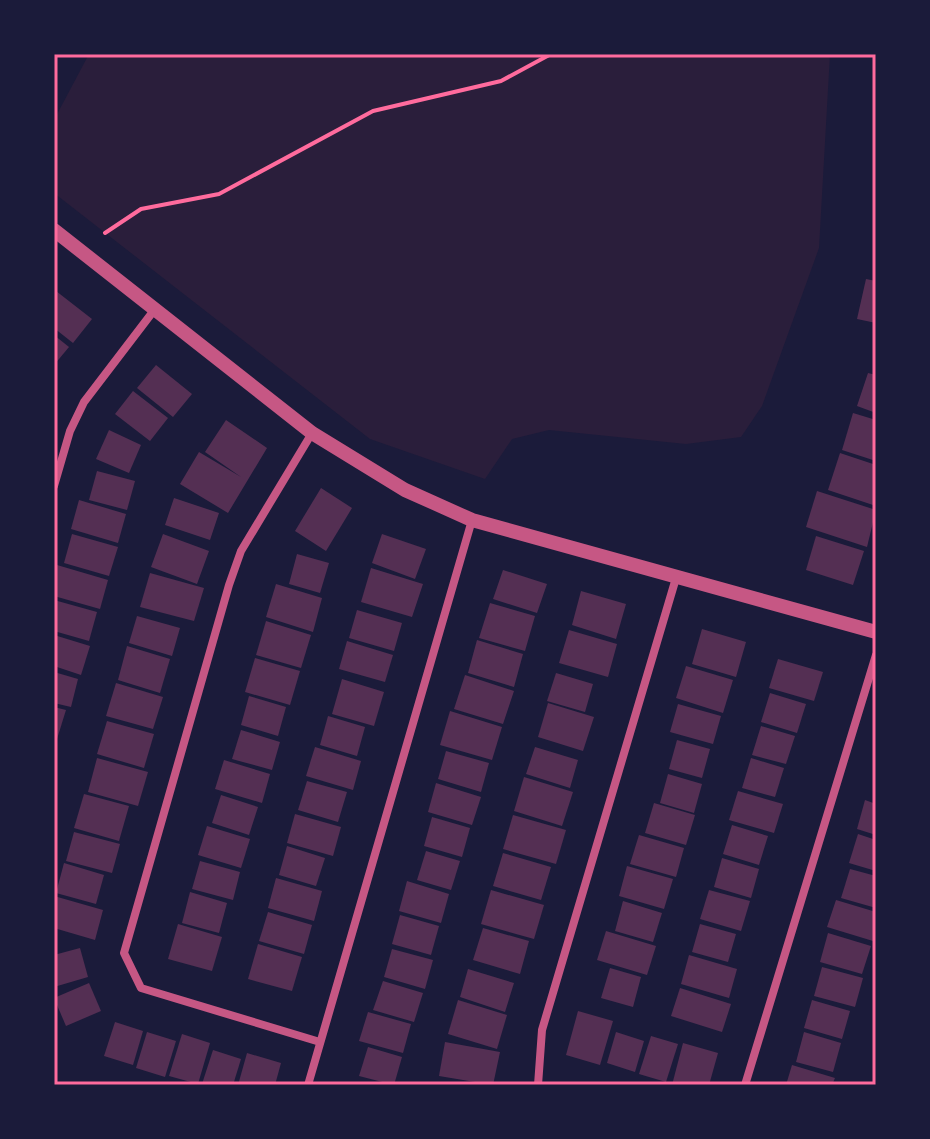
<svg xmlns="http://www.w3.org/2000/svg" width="930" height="1139" viewBox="0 0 930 1139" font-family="'Zilla Slab',serif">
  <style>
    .green { fill: #2a1e3b }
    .building { fill: #542f53 }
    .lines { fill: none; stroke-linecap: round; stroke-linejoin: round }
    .path { stroke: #ff6b9d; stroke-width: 4 }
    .minor { stroke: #c65784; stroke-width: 8 }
    .tertiary { stroke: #c65784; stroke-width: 14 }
    .neatline { fill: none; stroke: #ff6b9d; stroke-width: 3 }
  </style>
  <rect width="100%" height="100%" fill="#1b1b3a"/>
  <!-- green -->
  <polygon class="green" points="89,54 830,54 819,248 762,406 741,437 686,444 549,430 512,439 485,479 370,439 54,193 54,120"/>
  <!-- building -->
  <g class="building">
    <polygon points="866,279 876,281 876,323 857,319"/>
    <polygon points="56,291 92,319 73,343 54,328"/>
    <polygon points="54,335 69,347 54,365"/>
    <polygon points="156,365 192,394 173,417 137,388"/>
    <polygon points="868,373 876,375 876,413 857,406"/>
    <polygon points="133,391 168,418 150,441 115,414"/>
    <polygon points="853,413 876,420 876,461 842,450"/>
    <polygon points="226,420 267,448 228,513 180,484 199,452 241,477 205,452"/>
    <polygon points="109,430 141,445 129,473 96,459"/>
    <polygon points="840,453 876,465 876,506 828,490"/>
    <polygon points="97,471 135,481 127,510 89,500"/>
    <polygon points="321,488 352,508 326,551 295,531"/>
    <polygon points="817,491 876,510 867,547 806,527"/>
    <polygon points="174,498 219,513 210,540 165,525"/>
    <polygon points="79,500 126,514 118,543 71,529"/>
    <polygon points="72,534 118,547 109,576 64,563"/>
    <polygon points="163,534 209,551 197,584 151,567"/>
    <polygon points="382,534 426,549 415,579 372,563"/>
    <polygon points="816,536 864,551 853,585 806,570"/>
    <polygon points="297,554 329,563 320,593 289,584"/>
    <polygon points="57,565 108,580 100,609 54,596"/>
    <polygon points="371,568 423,584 412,617 361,602"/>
    <polygon points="503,570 547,584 537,613 493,599"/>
    <polygon points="150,573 204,588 194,621 140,607"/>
    <polygon points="276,584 322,598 313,632 266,617"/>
    <polygon points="581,591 626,604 616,639 572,625"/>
    <polygon points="54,600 97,612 89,641 54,631"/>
    <polygon points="490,603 535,616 525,651 479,638"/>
    <polygon points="357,610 402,623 394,651 349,638"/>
    <polygon points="137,616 180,628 172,656 129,643"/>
    <polygon points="266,621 311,635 301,668 256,655"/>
    <polygon points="702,629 746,642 736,677 692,664"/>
    <polygon points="569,630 617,644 608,677 559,663"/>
    <polygon points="54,635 90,646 81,675 54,666"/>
    <polygon points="477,640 523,654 514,687 468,673"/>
    <polygon points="347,641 393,655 385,682 339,669"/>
    <polygon points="127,646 170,659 160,693 118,680"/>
    <polygon points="255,658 300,671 290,705 245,692"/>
    <polygon points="778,659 823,672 814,701 769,688"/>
    <polygon points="686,666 733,680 723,713 676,698"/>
    <polygon points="54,672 78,679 71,707 54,703"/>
    <polygon points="556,673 593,684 585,712 547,701"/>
    <polygon points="465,675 514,691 503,724 454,709"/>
    <polygon points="342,679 384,692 374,726 332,714"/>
    <polygon points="116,683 163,697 153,729 106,716"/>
    <polygon points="770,693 806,704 797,733 761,722"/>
    <polygon points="249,696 286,707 278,736 241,725"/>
    <polygon points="548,703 594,717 583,751 538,737"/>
    <polygon points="678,704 721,716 713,744 670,732"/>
    <polygon points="54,707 66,710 57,739 54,739"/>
    <polygon points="450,711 502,727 492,760 440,745"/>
    <polygon points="328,716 365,727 357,756 320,745"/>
    <polygon points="107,721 154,734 144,768 97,754"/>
    <polygon points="761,726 795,736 786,764 752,755"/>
    <polygon points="241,730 280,742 272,770 232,759"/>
    <polygon points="677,740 710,749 702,778 669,769"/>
    <polygon points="315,747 361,761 353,790 306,776"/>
    <polygon points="535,747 578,760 570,788 526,774"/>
    <polygon points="446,751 489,763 481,792 438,779"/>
    <polygon points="97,758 148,772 138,806 88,792"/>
    <polygon points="751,758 784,768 775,797 742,788"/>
    <polygon points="224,760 270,774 262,803 215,789"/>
    <polygon points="668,774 702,784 694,813 660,803"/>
    <polygon points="524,777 573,792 562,826 514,811"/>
    <polygon points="307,781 347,792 338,822 298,810"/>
    <polygon points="436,783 481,797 472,825 428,812"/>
    <polygon points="738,791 783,804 774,833 729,820"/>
    <polygon points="84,794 129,806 119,841 74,828"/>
    <polygon points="221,795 258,807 249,835 212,823"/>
    <polygon points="865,800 876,804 876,835 857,829"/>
    <polygon points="654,803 695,815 686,845 645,833"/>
    <polygon points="295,814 341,827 333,856 287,843"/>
    <polygon points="513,815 566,830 556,864 503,849"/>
    <polygon points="432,817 470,828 462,857 424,846"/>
    <polygon points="732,825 768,836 759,865 723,854"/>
    <polygon points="207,826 250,839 241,868 198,855"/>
    <polygon points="74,832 120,844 112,873 66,861"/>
    <polygon points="858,834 876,840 876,871 849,863"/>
    <polygon points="639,835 684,848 676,877 630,864"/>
    <polygon points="287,846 325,858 316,886 279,875"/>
    <polygon points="426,851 460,861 451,890 417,880"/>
    <polygon points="503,853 551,867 541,900 493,886"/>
    <polygon points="722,858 759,869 751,898 714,887"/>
    <polygon points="200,861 240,872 233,900 192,889"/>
    <polygon points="64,863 104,875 96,904 56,893"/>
    <polygon points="627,866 673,879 664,909 619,896"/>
    <polygon points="850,869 876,876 876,908 841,898"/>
    <polygon points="276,878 322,891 314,921 268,908"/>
    <polygon points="407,881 449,894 441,923 399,911"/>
    <polygon points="491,890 544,905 534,939 481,924"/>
    <polygon points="709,890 750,901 741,931 700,919"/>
    <polygon points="190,892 227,903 219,933 182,923"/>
    <polygon points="54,896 103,910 95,940 54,928"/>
    <polygon points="836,900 876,912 873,941 827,927"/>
    <polygon points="623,901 662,913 653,942 615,931"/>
    <polygon points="268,912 312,925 304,954 259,941"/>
    <polygon points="400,915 439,926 431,955 392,944"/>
    <polygon points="178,924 222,937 212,971 168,959"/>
    <polygon points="700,924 736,934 728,962 692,952"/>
    <polygon points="483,928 529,941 520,974 473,960"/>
    <polygon points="606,931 656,946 647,975 597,960"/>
    <polygon points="828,933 871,946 862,974 820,962"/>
    <polygon points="258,944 302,957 292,991 248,979"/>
    <polygon points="80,948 88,977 54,987 54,955"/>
    <polygon points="392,949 433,960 425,989 384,977"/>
    <polygon points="689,955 737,969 729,998 681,984"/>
    <polygon points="822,967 863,978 855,1007 814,996"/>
    <polygon points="610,968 641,977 633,1007 601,998"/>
    <polygon points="468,969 514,983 505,1012 460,997"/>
    <polygon points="383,981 423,993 414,1022 373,1010"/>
    <polygon points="89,983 101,1011 66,1026 54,998"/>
    <polygon points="680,988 731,1004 722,1032 671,1016"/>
    <polygon points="458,1000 507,1015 497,1049 448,1034"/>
    <polygon points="812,1000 850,1011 842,1039 804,1028"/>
    <polygon points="578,1011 613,1021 600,1065 566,1055"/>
    <polygon points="368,1012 411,1024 403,1053 359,1041"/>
    <polygon points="115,1022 143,1031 133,1065 104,1056"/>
    <polygon points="147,1032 176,1041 165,1077 136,1068"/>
    <polygon points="616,1032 644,1041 635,1072 607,1063"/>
    <polygon points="804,1032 841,1043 833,1072 796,1062"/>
    <polygon points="182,1034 210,1043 198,1084 169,1076"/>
    <polygon points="651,1036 678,1044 666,1082 639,1074"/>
    <polygon points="445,1042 500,1052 493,1085 439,1076"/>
    <polygon points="683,1043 718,1053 709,1085 672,1085"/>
    <polygon points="368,1047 402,1057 394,1085 359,1076"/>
    <polygon points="213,1050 241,1059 233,1085 202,1084"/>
    <polygon points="247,1053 281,1063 275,1085 238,1085"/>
    <polygon points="792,1065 835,1078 832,1085 786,1085"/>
  </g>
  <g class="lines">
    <!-- path -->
    <polyline class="path" points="105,233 141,209 219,194 373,111 501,81 551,54"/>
    <!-- minor -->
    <g class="minor">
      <polyline points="312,433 241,551 229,585 124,953 141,988 320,1042"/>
      <polyline points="54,486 70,431 84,402 155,309"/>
      <polyline points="308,1085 472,520"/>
      <polyline points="538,1085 542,1030 676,578"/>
      <polyline points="745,1085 876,655"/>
    </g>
    <!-- tertiary -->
    <polyline class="tertiary" points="54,230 312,433 405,490 472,520 876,632"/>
  </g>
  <!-- border -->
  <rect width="930" height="1139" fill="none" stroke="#1b1b3a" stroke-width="112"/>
  <rect x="56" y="56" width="818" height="1027" class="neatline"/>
</svg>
